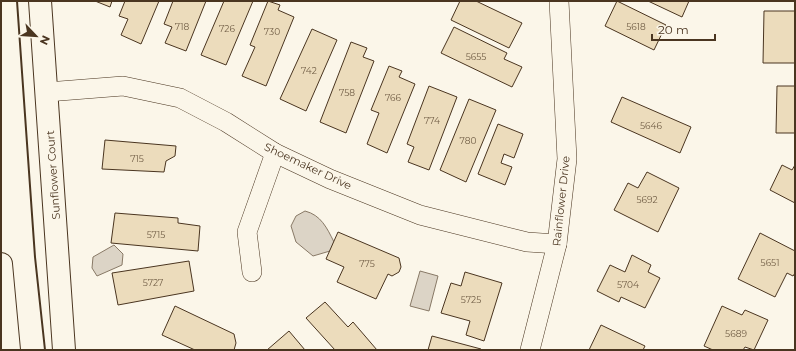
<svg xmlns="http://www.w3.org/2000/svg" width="796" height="351" viewBox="0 0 796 351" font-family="Montserrat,sans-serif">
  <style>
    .water { fill: #dcd4c6; stroke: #887966 }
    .building { fill: #ecdcbc; stroke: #4a3520 }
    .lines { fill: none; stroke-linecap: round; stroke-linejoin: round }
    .minor-casing { stroke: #4a3520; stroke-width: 20 }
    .tertiary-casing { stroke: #4a3520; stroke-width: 24 }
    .motorway-casing { stroke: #4a3520; stroke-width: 24 }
    .minor { stroke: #fbf6e9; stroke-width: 19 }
    .tertiary { stroke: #fbf6e9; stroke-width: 22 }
    .motorway { stroke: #fbf6e9; stroke-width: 22 }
    .wall { stroke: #4a3520; stroke-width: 2 }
    .labels { text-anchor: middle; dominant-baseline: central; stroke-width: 3; stroke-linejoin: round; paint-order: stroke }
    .number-label { font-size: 9px; fill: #725f47 }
    .street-label { font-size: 11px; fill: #4a3520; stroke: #fbf6e9 }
  </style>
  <rect width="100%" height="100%" fill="#fbf6e9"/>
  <!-- water -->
  <g class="water">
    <path d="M305 211C321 215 327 228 334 242L330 251 313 256 296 242 291 226 296 216Z"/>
    <polygon points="114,245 123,254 122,265 97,276 92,268 93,257"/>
    <polygon points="420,271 438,276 429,311 410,306"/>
  </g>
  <!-- building -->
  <g class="building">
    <polygon points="95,1 112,1 110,7"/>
    <polygon points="125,1 159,1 141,44 121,35 128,19 119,16"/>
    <polygon points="173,1 206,1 186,51 165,43 172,27 164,24"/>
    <polygon points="224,1 253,1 226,65 201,55"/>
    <polygon points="268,1 280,5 278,10 294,17 266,86 242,76 255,47 250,45"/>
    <polygon points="460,1 476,1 522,23 509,48 451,20"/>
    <polygon points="617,1 666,25 654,50 605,26"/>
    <polygon points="648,1 689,1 682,17"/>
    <polygon points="764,11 795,11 795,63 763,63"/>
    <polygon points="454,27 507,53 504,59 522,67 512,87 441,53"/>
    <polygon points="312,29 337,40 306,111 280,99"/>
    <polygon points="351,42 367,48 363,57 374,61 346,133 320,122"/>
    <polygon points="389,66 402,71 399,77 415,84 387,153 367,144 379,113 371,110"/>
    <polygon points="429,86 457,97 429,170 408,162 414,147 407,144"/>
    <polygon points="777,86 795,86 795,133 776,133"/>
    <polygon points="622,97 691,127 680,153 611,122"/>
    <polygon points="469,99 496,110 466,182 440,170"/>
    <polygon points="498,124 523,134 514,158 504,154 501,163 512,167 505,185 478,174"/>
    <polygon points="105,140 176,146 175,156 166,161 164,172 102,169"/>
    <polygon points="782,165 792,170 795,165 795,203 770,190"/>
    <polygon points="647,172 679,188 658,232 614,210 628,183 638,188"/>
    <polygon points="115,213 178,218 178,223 200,226 198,251 111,243"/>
    <polygon points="338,232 399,258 401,267 399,272 392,276 388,274 376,299 337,282 344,267 326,259"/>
    <polygon points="760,233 795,251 795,273 793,276 787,273 775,297 738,279"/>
    <polygon points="632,255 651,265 648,272 660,278 645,308 621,297 619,302 597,291 610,265 625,272"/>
    <polygon points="189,261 194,291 118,305 112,273"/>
    <polygon points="465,272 502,283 484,341 466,335 470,321 441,313 451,283 461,286"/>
    <polygon points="325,302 348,327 353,322 377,350 335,350 306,318"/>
    <polygon points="175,306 234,334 236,343 234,350 195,350 162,335"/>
    <polygon points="722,306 742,315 745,310 768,320 754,350 745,347 743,350 713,350 704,346"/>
    <polygon points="601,325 645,346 643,350 589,350"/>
    <polygon points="289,331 305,350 267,350"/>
    <polygon points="432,336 481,349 481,350 428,350"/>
  </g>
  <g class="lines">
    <!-- minor casing -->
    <g class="minor-casing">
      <g id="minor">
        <polyline points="47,92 123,86 180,98 226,122 275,153 330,179 420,215 527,242 557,244"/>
        <polyline points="252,272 247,232 275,153"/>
        <polyline points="530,350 557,244 567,159 559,1"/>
      </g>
    </g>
    <!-- tertiary casing -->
    <g class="tertiary-casing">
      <polyline id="tertiary" points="40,1 64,350"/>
    </g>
    <!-- motorway casing -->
    <g class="motorway-casing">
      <polyline id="motorway" points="1,264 9,350"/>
    </g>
    <!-- minor -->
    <use href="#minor" class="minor"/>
    <!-- tertiary -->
    <use href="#tertiary" class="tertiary"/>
    <!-- motorway -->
    <use href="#motorway" class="motorway"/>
    <!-- wall -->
    <polyline class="wall" points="17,1 35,257 45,350"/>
  </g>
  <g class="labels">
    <!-- number labels -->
    <g class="number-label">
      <text x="182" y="26">718</text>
      <text x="636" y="26">5618</text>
      <text x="227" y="28">726</text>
      <text x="272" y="31">730</text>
      <text x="476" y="56">5655</text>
      <text x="309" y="70">742</text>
      <text x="347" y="92">758</text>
      <text x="393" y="97">766</text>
      <text x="432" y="120">774</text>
      <text x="651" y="125">5646</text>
      <text x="468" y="140">780</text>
      <text x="137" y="158">715</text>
      <text x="647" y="199">5692</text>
      <text x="156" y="234">5715</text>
      <text x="770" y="262">5651</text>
      <text x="367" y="263">775</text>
      <text x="153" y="282">5727</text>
      <text x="628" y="284">5704</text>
      <text x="471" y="299">5725</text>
      <text x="736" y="333">5689</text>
    </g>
    <!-- street labels -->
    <g class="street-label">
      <text transform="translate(308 166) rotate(25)">Shoemaker Drive</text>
      <text transform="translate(53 175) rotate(-94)">Sunflower Court</text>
      <text transform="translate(561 201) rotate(-84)">Rainflower Drive</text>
    </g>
  </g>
  <!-- border -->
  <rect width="796" height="351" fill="none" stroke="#4a3520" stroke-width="4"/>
  <!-- north arrow -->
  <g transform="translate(36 36) rotate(115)" stroke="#fbf6e9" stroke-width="3" paint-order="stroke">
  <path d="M0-3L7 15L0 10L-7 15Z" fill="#4a3520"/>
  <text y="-6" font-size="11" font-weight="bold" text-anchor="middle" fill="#4a3520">N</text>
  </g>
  <!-- scale -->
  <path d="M652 34v6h63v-6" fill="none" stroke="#4a3520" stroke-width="2"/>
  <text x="658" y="34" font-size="12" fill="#4a3520" stroke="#fbf6e9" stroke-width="3" paint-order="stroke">20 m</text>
</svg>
